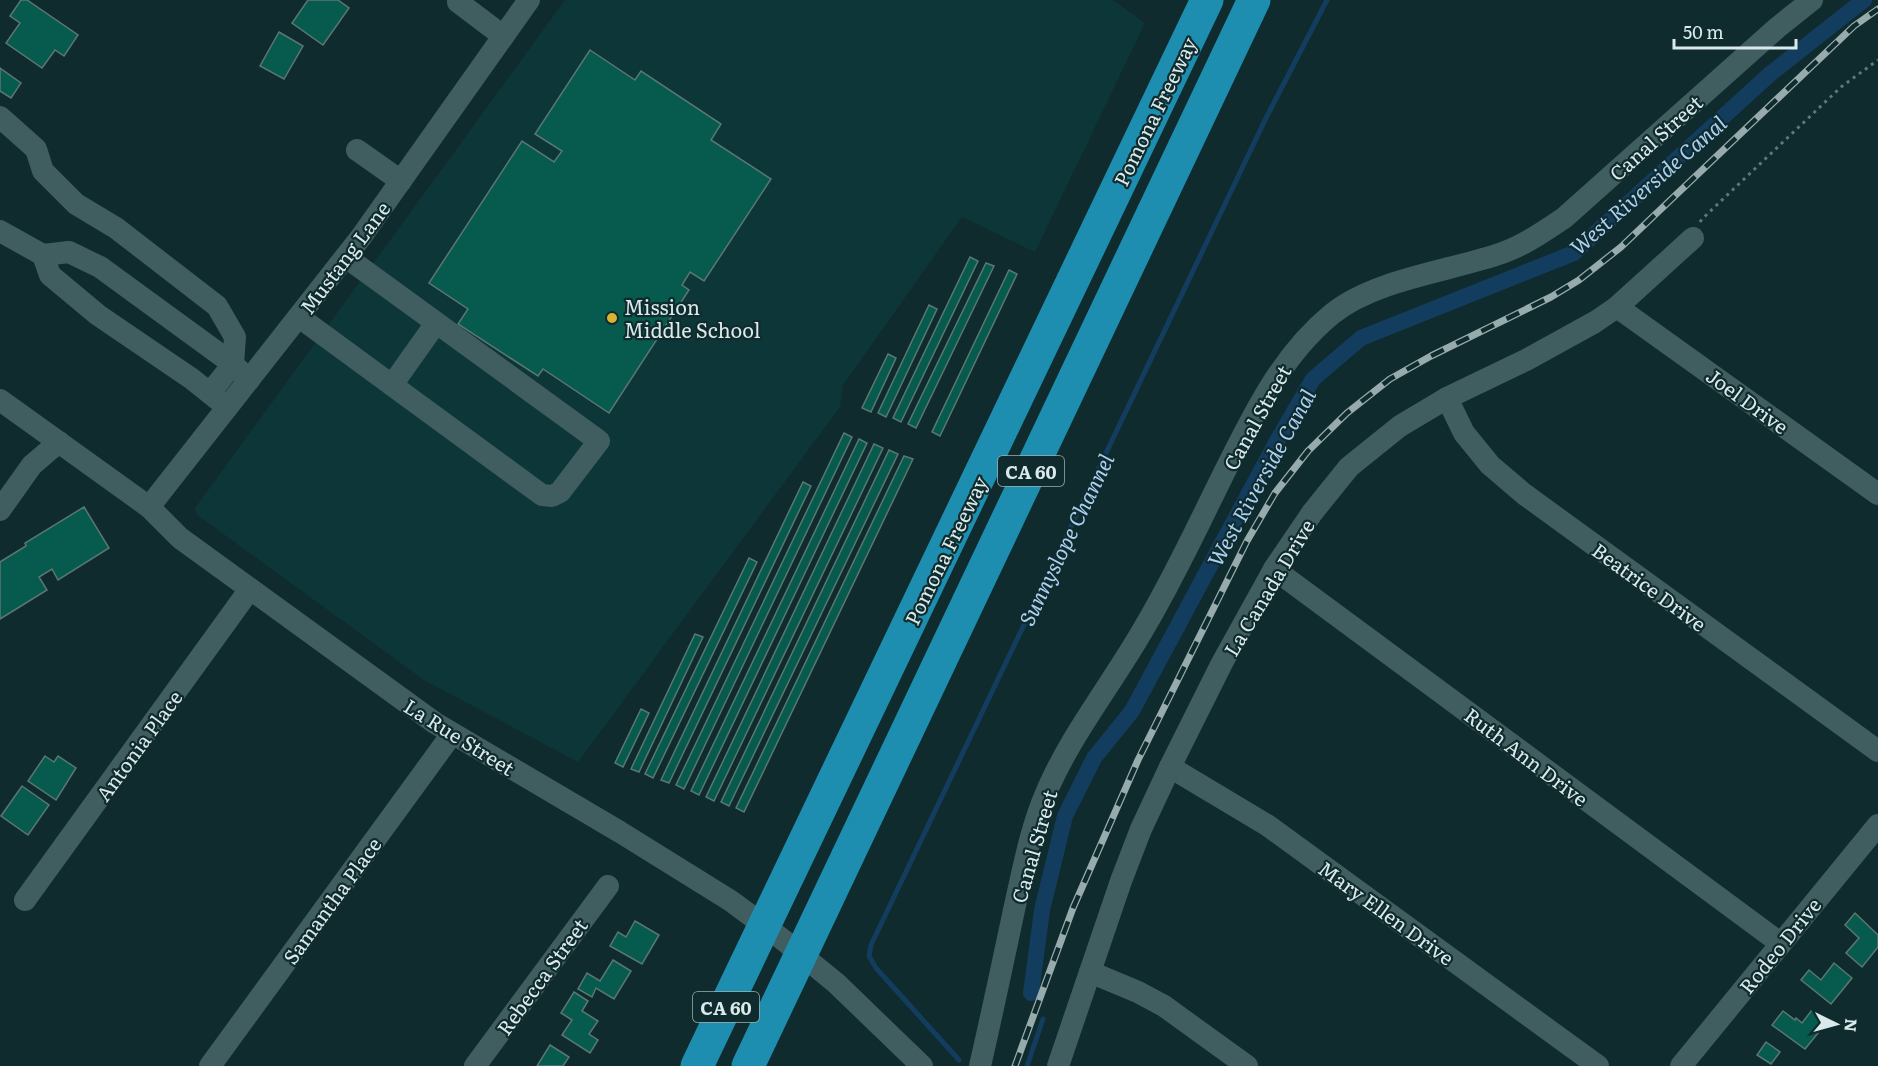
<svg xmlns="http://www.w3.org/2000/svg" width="1878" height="1066" viewBox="0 0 1878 1066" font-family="Literata,serif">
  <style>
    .built { fill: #0d3639 }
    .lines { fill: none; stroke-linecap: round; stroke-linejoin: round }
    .stream { stroke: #133d5e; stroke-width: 5 }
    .canal { stroke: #133d5e; stroke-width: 16 }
    .building { fill: #075a4e; stroke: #5b7771; stroke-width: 1.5 }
    .path { stroke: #617779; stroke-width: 3; stroke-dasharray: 3 4.5; stroke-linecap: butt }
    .minor { stroke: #405d5f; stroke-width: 22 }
    .highway { stroke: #1d8eb0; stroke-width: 33 }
    .rail-casing { stroke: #97abac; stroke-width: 7 }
    .rail { stroke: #102b2d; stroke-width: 4.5; stroke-dasharray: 14; stroke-linecap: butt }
    .poi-dot { fill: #d7b434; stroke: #102b2d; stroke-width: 2 }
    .labels { text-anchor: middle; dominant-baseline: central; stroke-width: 4.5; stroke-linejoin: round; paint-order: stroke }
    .shield { fill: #102b2d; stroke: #9db1b2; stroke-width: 1.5 }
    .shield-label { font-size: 18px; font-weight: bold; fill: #daeaeb }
    .street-label { font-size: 20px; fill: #daeaeb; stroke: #102b2d }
    .poi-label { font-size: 20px; fill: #daeaeb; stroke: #102b2d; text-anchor: start }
    .water-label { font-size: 21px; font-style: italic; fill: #abd0f1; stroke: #102b2d }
  </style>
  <rect width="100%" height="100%" fill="#102b2d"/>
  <!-- built -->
  <polygon class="built" points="565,0 1113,0 1145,23 1035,252 962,217 843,385 840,407 578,762 424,680 196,514 195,508"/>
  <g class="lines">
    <!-- stream -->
    <g class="stream">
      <polyline points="959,1060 876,968 869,956 871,945 1267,116 1327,0"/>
      <polyline points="1027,1066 1043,1019"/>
    </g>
    <!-- canal -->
    <polyline class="canal" points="1031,993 1042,910 1065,816 1094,758 1132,711 1277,441 1313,379 1361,338 1574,253 1770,74 1864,0"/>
  </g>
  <!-- building -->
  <g class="building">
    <polygon points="21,0 27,0 78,35 64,56 55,50 42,68 6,43 20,23 10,16"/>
    <polygon points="308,0 338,0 349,8 323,45 292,23"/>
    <polygon points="279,32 303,46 284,79 260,66"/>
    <polygon points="590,50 635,80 641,71 721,124 711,140 771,179 704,281 690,272 682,285 689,290 609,413 543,369 538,376 458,324 468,309 429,283 522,141 554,162 562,151 535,134"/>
    <polygon points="0,68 21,83 11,98 0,91"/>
    <polygon points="970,257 978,261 901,422 893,418"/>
    <polygon points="986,263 994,266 916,428 908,424"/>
    <polygon points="1009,270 1017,274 940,436 932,432"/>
    <polygon points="929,305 937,309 886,417 878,413"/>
    <polygon points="888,354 896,358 871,412 862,408"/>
    <polygon points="844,433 852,437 684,789 676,785"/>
    <polygon points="859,439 867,443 699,795 691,791"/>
    <polygon points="874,444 883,448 714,801 706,797"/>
    <polygon points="889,450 898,454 729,806 721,802"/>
    <polygon points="904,456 913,459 744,812 736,808"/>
    <polygon points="803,482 811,486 669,783 661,780"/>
    <polygon points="84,507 109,548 58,580 52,569 39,577 47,590 0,619 0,562 26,546 25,543"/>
    <polygon points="749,558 757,562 653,778 645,774"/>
    <polygon points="695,634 703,637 639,772 631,769"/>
    <polygon points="641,709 649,713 623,767 615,763"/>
    <polygon points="45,756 54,762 58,756 76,768 56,800 28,781"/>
    <polygon points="22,786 49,805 28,835 1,816"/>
    <polygon points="1855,913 1878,935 1878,947 1862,967 1846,953 1859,938 1845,925"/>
    <polygon points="635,921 659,935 642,964 610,946 618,932 626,937"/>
    <polygon points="613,960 631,971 614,999 596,988 592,997 578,989 587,973 600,981"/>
    <polygon points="1834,963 1852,978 1831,1004 1801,980 1809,970 1821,980"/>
    <polygon points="574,992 588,1001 582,1011 598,1021 589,1034 598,1040 590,1053 562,1035 572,1020 561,1013"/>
    <polygon points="1812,1010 1827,1022 1805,1049 1772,1025 1783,1011 1795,1020 1796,1018 1802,1023"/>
    <polygon points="1766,1042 1780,1052 1771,1064 1757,1055"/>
    <polygon points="550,1045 569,1057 563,1066 537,1066"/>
  </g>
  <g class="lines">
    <!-- path -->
    <polyline class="path" points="1700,222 1702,219 1841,87 1878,60"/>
    <!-- minor -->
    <g class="minor">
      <polyline points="458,2 503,36"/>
      <polyline points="0,117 36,149 43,171 76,204 116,228 217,306 235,337 233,364 249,380"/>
      <polyline points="357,150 401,181"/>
      <polyline points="0,231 43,255 50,275 98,315 192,379 227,407"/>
      <polyline points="43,255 69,252 100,267 233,364 210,393"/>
      <polyline points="1617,307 1878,494"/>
      <polyline points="299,317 542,495 552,496 560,492 599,441 346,257"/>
      <polyline points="392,385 436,323"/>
      <polyline points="1447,398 1464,433 1490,465 1524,494 1878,751"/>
      <polyline points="0,400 149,507 180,538 435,723 620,832 731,901 782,939 836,983 922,1066"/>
      <polyline points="149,507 361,237 529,0"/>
      <polyline points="0,510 32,465 59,442"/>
      <polyline points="1274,569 1780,943"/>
      <polyline points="1170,767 1267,825 1598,1066"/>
      <polyline points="25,900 250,589"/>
      <polyline points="1090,972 1138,992 1164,1006 1247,1066"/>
      <polyline points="210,1066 452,734"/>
      <polyline points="475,1066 608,886"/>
      <path d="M980 1066C992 1014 1003 962 1014 910 1023 871 1030 830 1046 793 1071 734 1112 684 1144 628 1175 576 1200 521 1227 467 1255 411 1283 354 1332 314 1375 279 1451 271 1502 253 1525 245 1544 231 1564 218L1777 28 1812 0"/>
      <polyline points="1058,1066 1121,881 1141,829 1170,767 1222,663 1274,569 1312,513 1349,467 1400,426 1447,398 1526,360 1595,322 1617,307 1693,238"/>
      <polyline points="1681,1066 1878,825"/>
    </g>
    <!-- highway -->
    <g class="highway">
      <polyline points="697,1066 1207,0"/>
      <polyline points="748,1066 1254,0"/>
    </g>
    <!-- rail casing -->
    <g class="rail-casing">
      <polyline id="rail" points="1015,1066 1073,908 1138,760 1247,541 1275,493 1308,451 1347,413 1390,379 1431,356 1551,297 1579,280 1621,247 1854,26 1878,9"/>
    </g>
    <!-- rail -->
    <use href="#rail" class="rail"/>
  </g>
  <!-- markers -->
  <circle class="poi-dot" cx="612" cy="318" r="6"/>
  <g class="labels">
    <!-- shield labels -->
    <g class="shield">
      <rect x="998" y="456" width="66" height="30" rx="4.5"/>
      <rect x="693" y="992" width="66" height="30" rx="4.5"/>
    </g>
    <g class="shield-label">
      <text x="1031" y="471">CA 60</text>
      <text x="726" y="1007">CA 60</text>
    </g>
    <!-- street labels -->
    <g class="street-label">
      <text transform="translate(1154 111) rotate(-64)">Pomona Freeway</text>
      <text transform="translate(1655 137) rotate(-42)">Canal Street</text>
      <text transform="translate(344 257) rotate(-53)">Mustang Lane</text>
      <text transform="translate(1748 400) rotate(36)">Joel Drive</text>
      <text transform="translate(1256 417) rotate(-61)">Canal Street</text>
      <text transform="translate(945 550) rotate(-64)">Pomona Freeway</text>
      <text transform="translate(1650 586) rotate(36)">Beatrice Drive</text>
      <text transform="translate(1268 587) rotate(-59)">La Canada Drive</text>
      <text transform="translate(460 736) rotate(32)">La Rue Street</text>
      <text transform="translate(138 745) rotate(-54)">Antonia Place</text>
      <text transform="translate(1527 756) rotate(37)">Ruth Ann Drive</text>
      <text transform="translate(1033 846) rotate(-74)">Canal Street</text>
      <text transform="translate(331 900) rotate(-54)">Samantha Place</text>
      <text transform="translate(1387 912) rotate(36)">Mary Ellen Drive</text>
      <text transform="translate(1779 945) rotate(-51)">Rodeo Drive</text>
      <text transform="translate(541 976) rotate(-54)">Rebecca Street</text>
    </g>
    <!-- poi labels -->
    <g class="poi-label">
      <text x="624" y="306">Mission<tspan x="624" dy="23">Middle School</tspan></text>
    </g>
    <!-- water labels -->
    <g class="water-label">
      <text transform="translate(1647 184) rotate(-41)">West Riverside Canal</text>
      <text transform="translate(1260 477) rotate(-61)">West Riverside Canal</text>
      <text transform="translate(1065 539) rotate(-64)">Sunnyslope Channel</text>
    </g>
  </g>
  <!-- north arrow -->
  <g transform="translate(1836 1024) rotate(95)" stroke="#102b2d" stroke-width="4.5" paint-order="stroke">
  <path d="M0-4.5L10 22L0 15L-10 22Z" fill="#daeaeb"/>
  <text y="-9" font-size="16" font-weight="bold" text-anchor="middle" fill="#daeaeb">N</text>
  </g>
  <!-- scale -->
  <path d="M1674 39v9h122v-9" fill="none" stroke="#daeaeb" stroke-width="3"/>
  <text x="1683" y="39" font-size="18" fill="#daeaeb" stroke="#102b2d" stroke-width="4.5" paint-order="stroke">50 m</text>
</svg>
